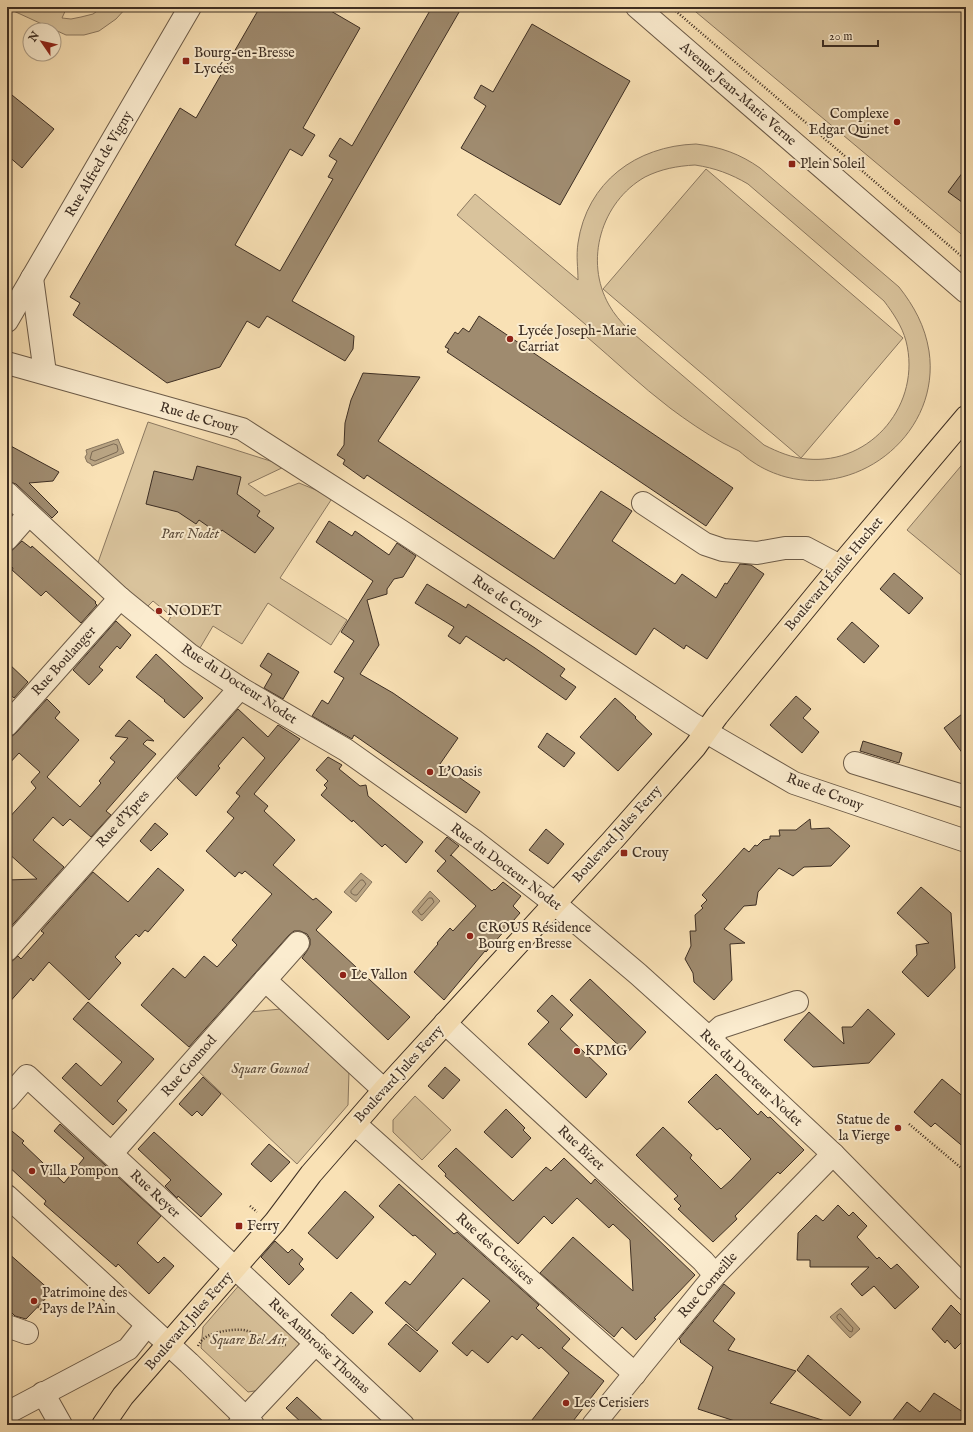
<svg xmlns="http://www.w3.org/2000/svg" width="973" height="1432" viewBox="0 0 973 1432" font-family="'IM FELL English',serif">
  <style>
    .green { fill: #d9c39c; stroke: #8b7860; fill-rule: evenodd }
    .water { fill: #b9a483; stroke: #87755d }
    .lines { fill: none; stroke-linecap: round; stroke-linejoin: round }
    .shore { stroke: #7b6953; stroke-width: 1 }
    .building { fill: #9f8b6f; stroke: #3d2e23 }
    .minor-casing { stroke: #6c5b48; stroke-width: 24 }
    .major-casing { stroke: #3d2e23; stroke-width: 24 }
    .path { stroke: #3d2e23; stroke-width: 2.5; stroke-dasharray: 1 2; stroke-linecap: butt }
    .minor { stroke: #fbeccf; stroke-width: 22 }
    .major { stroke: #f9e1b5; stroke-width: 22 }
    .poi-dot { fill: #8f2418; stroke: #fbeccf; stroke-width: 1.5 }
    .labels { text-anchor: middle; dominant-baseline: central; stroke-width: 4; stroke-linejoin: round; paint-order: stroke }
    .poi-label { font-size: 14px; fill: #3d2e23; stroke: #fbeccf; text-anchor: start }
    .street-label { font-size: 14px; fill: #3d2e23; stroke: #fbeccf }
    .park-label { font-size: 14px; font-style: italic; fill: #5c4c3b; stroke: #fbeccf }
  </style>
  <rect width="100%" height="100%" fill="#f9e1b5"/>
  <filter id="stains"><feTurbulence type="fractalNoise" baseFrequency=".005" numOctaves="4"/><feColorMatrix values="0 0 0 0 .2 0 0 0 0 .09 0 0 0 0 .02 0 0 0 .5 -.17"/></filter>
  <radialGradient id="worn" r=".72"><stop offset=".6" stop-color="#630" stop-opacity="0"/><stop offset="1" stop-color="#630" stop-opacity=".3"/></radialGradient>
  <!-- green -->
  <g class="green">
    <polygon points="7,7 67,7 62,18 71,19 81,17 93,14 103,7 127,7 116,19 99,31 84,35 66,35 7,8"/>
    <polygon points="690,7 966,7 966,238"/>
    <path d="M696 144C721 147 740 154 760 168L899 287C914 306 925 326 929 351 941 431 862 497 786 477 775 474 763 469 753 462 748 459 744 455 739 451 734 448 728 446 723 443 705 433 686 420 670 408 641 386 614 360 587 337L592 330 457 215 475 194 578 280C578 268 576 256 578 243 587 182 636 146 696 144ZM695 165C715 168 731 174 748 184L884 301C893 313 902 326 906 341 922 403 872 465 807 459 792 458 778 452 764 445L628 329C621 322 614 314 609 305 584 261 601 202 645 177 661 169 677 166 695 165Z"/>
    <polygon points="706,169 903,338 801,458 603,289"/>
    <polygon points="148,422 286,466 248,484 265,496 299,483 333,497 280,578 347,620 331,645 268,603 242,644 213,626 200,648 166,626 171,616 153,601 145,609 96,568"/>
    <polygon points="966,460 966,579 907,530"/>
    <polygon points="281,1009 349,1071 348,1105 297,1164 198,1071 250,1012"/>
    <polygon points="415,1096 451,1130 422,1160 393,1132 393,1120"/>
    <polygon points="241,1283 301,1338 299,1346 261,1390 248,1392 201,1348 203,1327"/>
  </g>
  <!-- water -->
  <g class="water">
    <polygon points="118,439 124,453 92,466 91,464 87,462 85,457 87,454 86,450"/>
    <polygon points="361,873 372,882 356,902 344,892"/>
    <polygon points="430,891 440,901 422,921 412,912"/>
    <polygon points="841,1308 860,1329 850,1338 830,1317"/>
  </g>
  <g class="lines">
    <!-- shore -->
    <g class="shore">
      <polygon points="114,444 117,445 118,450 117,452 95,461 90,459 92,452"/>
      <polygon points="361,880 363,880 366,884 357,895 354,895 351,893 351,891"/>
      <polygon points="429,898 432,898 434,902 423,914 421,915 418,911"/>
      <polygon points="840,1314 853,1328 852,1332 849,1331 837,1318 837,1316"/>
    </g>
  </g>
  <!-- building -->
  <g class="building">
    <polygon points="260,7 324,7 360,28 303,128 315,135 302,156 290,149 235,245 280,271 333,179 328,177 337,161 329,156 340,138 352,146 432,7 462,7 292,301 354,336 353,349 345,361 267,316 259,328 247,321 220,367 167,383 73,315 80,303 70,297 180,108 196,118"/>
    <polygon points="532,24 630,81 560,205 461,148 486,106 474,98 481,85 493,92"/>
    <polygon points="7,91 54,129 22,168 7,155"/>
    <polygon points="966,168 966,205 948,192"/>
    <polygon points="479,316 733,488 706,526 447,352 449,349 445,347 455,332 458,334 463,328 469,332"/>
    <polygon points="363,373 420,377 378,441 554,559 601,491 632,511 612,541 675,584 682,574 716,598 725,583 727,584 740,564 751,565 764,574 707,659 686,645 684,649 654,628 636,655 367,475 364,479 343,464 345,460 337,455 344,445 345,423 351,400"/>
    <polygon points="7,444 59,472 53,481 29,483 58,512 52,518 16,484 7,481"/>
    <polygon points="197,466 241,477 237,494 260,511 257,516 274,528 255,553 222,530 219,534 199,520 196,524 178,512 146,504 154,471 193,480"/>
    <polygon points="329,521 352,536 355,531 389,555 397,543 416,556 403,577 394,579 387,589 387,594 367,600 379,645 360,674 393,693 458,738 440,764 480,792 466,813 354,735 352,739 312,716 322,700 328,704 344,678 334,672 354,641 341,632 373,581 316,542"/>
    <polygon points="22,541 31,548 32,546 96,602 95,603 97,605 81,623 46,591 41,596 12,570 13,568 7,563 7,555"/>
    <polygon points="894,573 923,598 909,614 880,589"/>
    <polygon points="427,584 466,608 468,604 535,648 565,669 560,676 576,687 566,700 506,658 504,661 466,636 460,644 448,636 454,627 415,603"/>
    <polygon points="116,621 131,635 120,649 117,646 99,667 103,670 89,685 73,670"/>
    <polygon points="852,622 879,646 864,663 837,639"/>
    <polygon points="268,653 299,672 283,699 264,688 272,674 260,666"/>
    <polygon points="156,654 203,698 184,718 164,701 165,700 136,677"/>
    <polygon points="7,662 28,682 14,698 7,692"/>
    <polygon points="796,696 811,709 803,718 819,732 802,753 770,725"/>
    <polygon points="615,698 636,717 635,718 652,734 618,771 580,737"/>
    <polygon points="47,699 60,712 55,718 79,740 47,777 80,807 101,783 99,781 115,762 110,758 128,738 115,736 129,720 154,741 147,740 143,744 156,754 106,811 111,815 91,837 70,819 63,826 53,817 33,840 64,867 7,931 7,880 37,879 7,852 7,820 36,788 31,782 40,772 19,753 7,766 7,740 16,733"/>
    <polygon points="238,709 268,737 278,725 300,739 254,794 268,806 264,811 295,840 273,865 313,900 316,898 332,912 316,930 410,1017 388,1040 302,958 307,951 310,945 310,939 307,934 300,931 294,931 289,935 189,1047 141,1005 173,968 185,978 204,956 217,967 237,945 232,940 272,894 245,871 242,874 239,872 235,877 206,851 234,818 227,812 240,796 236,793 265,758 243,737 218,766 220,768 196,796 177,778"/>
    <polygon points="966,711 966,758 944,728"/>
    <polygon points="547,733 575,753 564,767 538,747"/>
    <polygon points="863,741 902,753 899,763 860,751"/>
    <polygon points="328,757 342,765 339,769 360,786 366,785 368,796 423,842 406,863 385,844 382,847 353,820 352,822 321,795 327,788 324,785 328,781 316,770"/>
    <polygon points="810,819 811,829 829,828 850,846 831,866 804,867 793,876 779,868 758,892 756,905 744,906 724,929 745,943 730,944 732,980 714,1000 694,982 693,973 685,959 691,946 690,931 696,931 695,915 703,908 701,906 707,900 702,895 744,848 749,852 755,845 757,846 763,840 770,839 770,836 780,836 779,830 796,830"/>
    <polygon points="155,823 168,834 151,851 140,841"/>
    <polygon points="546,829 564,844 548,864 529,850"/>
    <polygon points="447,837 459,846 450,856 451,855 492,891 494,889 495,890 503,882 521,896 513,906 520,913 486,952 485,951 444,1000 414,972 438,944 437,943 450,928 453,931 476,906 437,871 446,861 435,851"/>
    <polygon points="158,868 184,890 148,932 145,930 139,937 136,934 115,957 121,963 89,1000 49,962 33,981 31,978 7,1005 7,962 11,962 18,956 21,959 44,933 41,931 93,872 128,902"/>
    <polygon points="921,887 951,913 955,968 928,997 902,972 917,955 916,945 929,943 897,913"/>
    <polygon points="590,979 646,1032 627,1053 570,1000"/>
    <polygon points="552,995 573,1015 560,1029 607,1074 586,1098 528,1044 549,1022 537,1011"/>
    <polygon points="88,1002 154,1059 117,1101 127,1110 113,1125 62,1078 76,1063 101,1086 122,1062 73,1019"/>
    <polygon points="868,1009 895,1034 869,1063 813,1067 784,1040 809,1012 844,1044 842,1027 852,1027"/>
    <polygon points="445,1067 460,1080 443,1099 428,1086"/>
    <polygon points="716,1074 758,1115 761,1111 768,1118 770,1117 804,1150 780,1174 778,1172 735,1216 737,1219 713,1242 678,1209 681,1206 674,1199 678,1196 636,1155 663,1127 692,1155 690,1158 721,1189 731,1180 751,1159 720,1128 717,1130 688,1102"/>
    <polygon points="203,1077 221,1094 202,1116 197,1111 192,1116 179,1104"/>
    <polygon points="942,1079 966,1099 966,1149 935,1123 931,1127 914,1112"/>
    <polygon points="506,1109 525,1128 523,1130 531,1138 512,1158 484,1132"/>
    <polygon points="60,1124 161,1216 137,1243 158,1263 164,1257 174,1266 149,1294 118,1264 116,1267 44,1204 46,1201 7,1165 7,1127 24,1141 22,1143 64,1183 84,1158 54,1131"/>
    <polygon points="154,1132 222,1194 201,1217 178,1196 177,1198 165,1186 171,1180 138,1149"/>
    <polygon points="269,1144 290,1162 271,1182 251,1164"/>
    <polygon points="456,1148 513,1201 546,1167 551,1171 564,1158 591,1184 595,1179 695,1275 654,1318 656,1319 636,1340 622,1327 614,1337 540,1273 573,1237 633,1291 630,1240 613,1224 609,1228 577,1198 552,1224 544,1216 518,1244 445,1176 446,1174 438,1166"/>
    <polygon points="399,1184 454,1234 457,1232 539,1305 536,1308 570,1339 562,1348 604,1381 570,1425 528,1425 569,1373 541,1347 539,1349 522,1334 517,1340 512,1336 488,1363 472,1350 467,1356 452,1343 490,1301 463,1278 417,1331 385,1303 405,1281 410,1285 436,1254 415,1235 413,1236 379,1206"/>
    <polygon points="345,1191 374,1217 337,1259 308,1233"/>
    <polygon points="838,1205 849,1216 853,1212 867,1226 857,1237 877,1259 879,1257 891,1269 897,1264 919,1287 895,1309 874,1286 862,1296 851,1284 869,1267 810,1267 810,1260 797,1260 798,1233 816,1215 823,1221"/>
    <polygon points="275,1241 288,1253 292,1249 303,1259 299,1264 304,1269 289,1285 261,1257"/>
    <polygon points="7,1252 52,1292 26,1319 15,1316 7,1308"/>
    <polygon points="724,1284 735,1293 713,1321 735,1339 728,1350 796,1371 770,1403 828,1422 828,1425 747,1425 698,1409 713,1367 680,1342 681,1341 679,1339"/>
    <polygon points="351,1292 373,1312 353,1334 331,1315"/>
    <polygon points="951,1305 966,1320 966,1338 955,1349 947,1340 945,1343 932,1329"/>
    <polygon points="406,1324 438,1351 420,1372 388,1344"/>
    <polygon points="808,1355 861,1402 850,1416 797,1370"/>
    <polygon points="934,1393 966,1414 966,1425 889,1425 907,1402 920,1412"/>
    <polygon points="297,1397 327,1425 304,1425 286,1408"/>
  </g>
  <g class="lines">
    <!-- minor casing -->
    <g class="minor-casing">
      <g id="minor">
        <polyline points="637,7 966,292"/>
        <polyline points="32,278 45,373"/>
        <polyline points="7,321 190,7"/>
        <polyline points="7,363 242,429 401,531 691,723 794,783 966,841"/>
        <polyline points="7,493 29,514 120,598 190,655 240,688 346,750 473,840 554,903 638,974 709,1038 833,1154 966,1289"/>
        <polyline points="643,503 705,544 723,550 757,553 785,548 806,548 840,566"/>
        <polyline points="7,539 29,514"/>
        <polyline points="7,725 120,598"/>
        <polyline points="855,763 966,797"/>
        <polyline points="7,950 240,688"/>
        <polyline points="265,980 384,1090"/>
        <polyline points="445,1023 703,1261 715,1275"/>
        <polyline points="709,1038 721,1027 797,1002"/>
        <polyline points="7,1099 27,1076 235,1268 403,1425"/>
        <polyline points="355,1124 635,1374"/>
        <polyline points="112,1153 298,943"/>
        <polyline points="7,1196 189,1363 253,1425"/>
        <polyline points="7,1326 27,1333"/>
        <polyline points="43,1393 61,1425"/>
        <polyline points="7,1413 128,1349 147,1325"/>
        <polyline points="239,1425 316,1343"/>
        <polyline points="593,1425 715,1275 833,1154"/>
      </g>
    </g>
    <!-- major casing -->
    <g class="major-casing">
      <polyline id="major" points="103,1425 123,1396 275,1222 311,1174 384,1090 611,842 695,747 717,716 840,566 966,417"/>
    </g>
    <!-- path -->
    <g class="path">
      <polyline points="671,7 966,260"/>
      <polyline points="909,1124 966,1172"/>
      <polyline points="250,1206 257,1212"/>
      <polyline points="38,1307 42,1310"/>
      <path d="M198 1346C202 1338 207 1336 215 1333 223 1331 234 1329 243 1330 259 1332 265 1347 286 1345"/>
    </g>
    <!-- minor -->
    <use href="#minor" class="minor"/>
    <!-- major -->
    <use href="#major" class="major"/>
  </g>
  <!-- markers -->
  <g class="poi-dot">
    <rect x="182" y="57" width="8" height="8" rx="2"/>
    <circle cx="897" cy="122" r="4"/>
    <rect x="788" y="160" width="8" height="8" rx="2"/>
    <circle cx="510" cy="339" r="4"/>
    <circle cx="159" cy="611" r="4"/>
    <circle cx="430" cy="772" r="4"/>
    <rect x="620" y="849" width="8" height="8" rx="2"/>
    <circle cx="470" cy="936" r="4"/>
    <circle cx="343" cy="975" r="4"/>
    <circle cx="577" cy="1051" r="4"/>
    <circle cx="898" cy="1128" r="4"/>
    <circle cx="32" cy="1171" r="4"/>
    <rect x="235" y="1222" width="8" height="8" rx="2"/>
    <circle cx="34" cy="1301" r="4"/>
    <circle cx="566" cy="1403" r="4"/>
  </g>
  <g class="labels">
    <!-- poi labels -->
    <g class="poi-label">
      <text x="194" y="53">Bourg-en-Bresse<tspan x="194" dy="16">Lycées</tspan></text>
      <text x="889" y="114" text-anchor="end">Complexe<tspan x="889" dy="16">Edgar Quinet</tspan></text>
      <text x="800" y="164">Plein Soleil</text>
      <text x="518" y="331">Lycée Joseph-Marie<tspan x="518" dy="16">Carriat</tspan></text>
      <text x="167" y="611">NODET</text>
      <text x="438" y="772">L'Oasis</text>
      <text x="632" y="853">Crouy</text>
      <text x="478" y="928">CROUS Résidence<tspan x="478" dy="16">Bourg en Bresse</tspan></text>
      <text x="351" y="975">Le Vallon</text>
      <text x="585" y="1051">KPMG</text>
      <text x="890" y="1120" text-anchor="end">Statue de<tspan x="890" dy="16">la Vierge</tspan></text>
      <text x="40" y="1171">Villa Pompon</text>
      <text x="247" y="1226">Ferry</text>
      <text x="42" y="1293">Patrimoine des<tspan x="42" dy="16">Pays de l'Ain</tspan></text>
      <text x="574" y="1403">Les Cerisiers</text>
    </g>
    <!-- street labels -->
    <g class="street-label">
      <text transform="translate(738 94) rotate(41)">Avenue Jean-Marie Verne</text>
      <text transform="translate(99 164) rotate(-60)">Rue Alfred de Vigny</text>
      <text transform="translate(199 418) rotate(16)">Rue de Crouy</text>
      <text transform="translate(834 574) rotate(-50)">Boulevard Émile Huchet</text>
      <text transform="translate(507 601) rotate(34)">Rue de Crouy</text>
      <text transform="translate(64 661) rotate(-48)">Rue Boulanger</text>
      <text transform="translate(239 684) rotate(33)">Rue du Docteur Nodet</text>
      <text transform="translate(825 792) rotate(21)">Rue de Crouy</text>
      <text transform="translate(123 819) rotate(-48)">Rue d'Ypres</text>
      <text transform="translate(617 834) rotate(-48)">Boulevard Jules Ferry</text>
      <text transform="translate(506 867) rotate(37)">Rue du Docteur Nodet</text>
      <text transform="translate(189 1066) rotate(-49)">Rue Gounod</text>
      <text transform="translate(399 1074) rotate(-48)">Boulevard Jules Ferry</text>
      <text transform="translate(751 1078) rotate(43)">Rue du Docteur Nodet</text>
      <text transform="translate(581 1148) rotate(43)">Rue Bizet</text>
      <text transform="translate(155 1194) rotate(43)">Rue Reyer</text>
      <text transform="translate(495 1249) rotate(42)">Rue des Cerisiers</text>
      <text transform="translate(708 1285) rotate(-49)">Rue Corneille</text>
      <text transform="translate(189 1321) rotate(-49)">Boulevard Jules Ferry</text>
      <text transform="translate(319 1346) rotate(43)">Rue Ambroise Thomas</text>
    </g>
    <!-- park labels -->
    <g class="park-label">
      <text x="190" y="534">Parc Nodet</text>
      <text x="270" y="1069">Square Gounod</text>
      <text x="248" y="1340">Square Bel Air</text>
    </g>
  </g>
  <!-- margin -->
  <rect width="973" height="1432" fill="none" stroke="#f9e1b5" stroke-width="24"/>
  <rect x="8" y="8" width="957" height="1416" fill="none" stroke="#3d2e23" stroke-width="2"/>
  <rect x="12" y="12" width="949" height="1408" fill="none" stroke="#3d2e23"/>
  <!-- north arrow -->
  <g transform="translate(42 42) rotate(304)"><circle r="19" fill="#fbeccf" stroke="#afa08a"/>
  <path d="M0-3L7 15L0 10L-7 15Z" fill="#8f2418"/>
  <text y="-6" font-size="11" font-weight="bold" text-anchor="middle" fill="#3d2e23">N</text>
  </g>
  <!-- scale -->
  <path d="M823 40v6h55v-6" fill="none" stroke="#3d2e23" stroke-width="2"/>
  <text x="829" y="40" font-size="12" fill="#3d2e23" stroke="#fbeccf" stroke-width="3" paint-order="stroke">20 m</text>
  <rect width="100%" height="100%" filter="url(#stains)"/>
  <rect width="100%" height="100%" fill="url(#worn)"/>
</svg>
